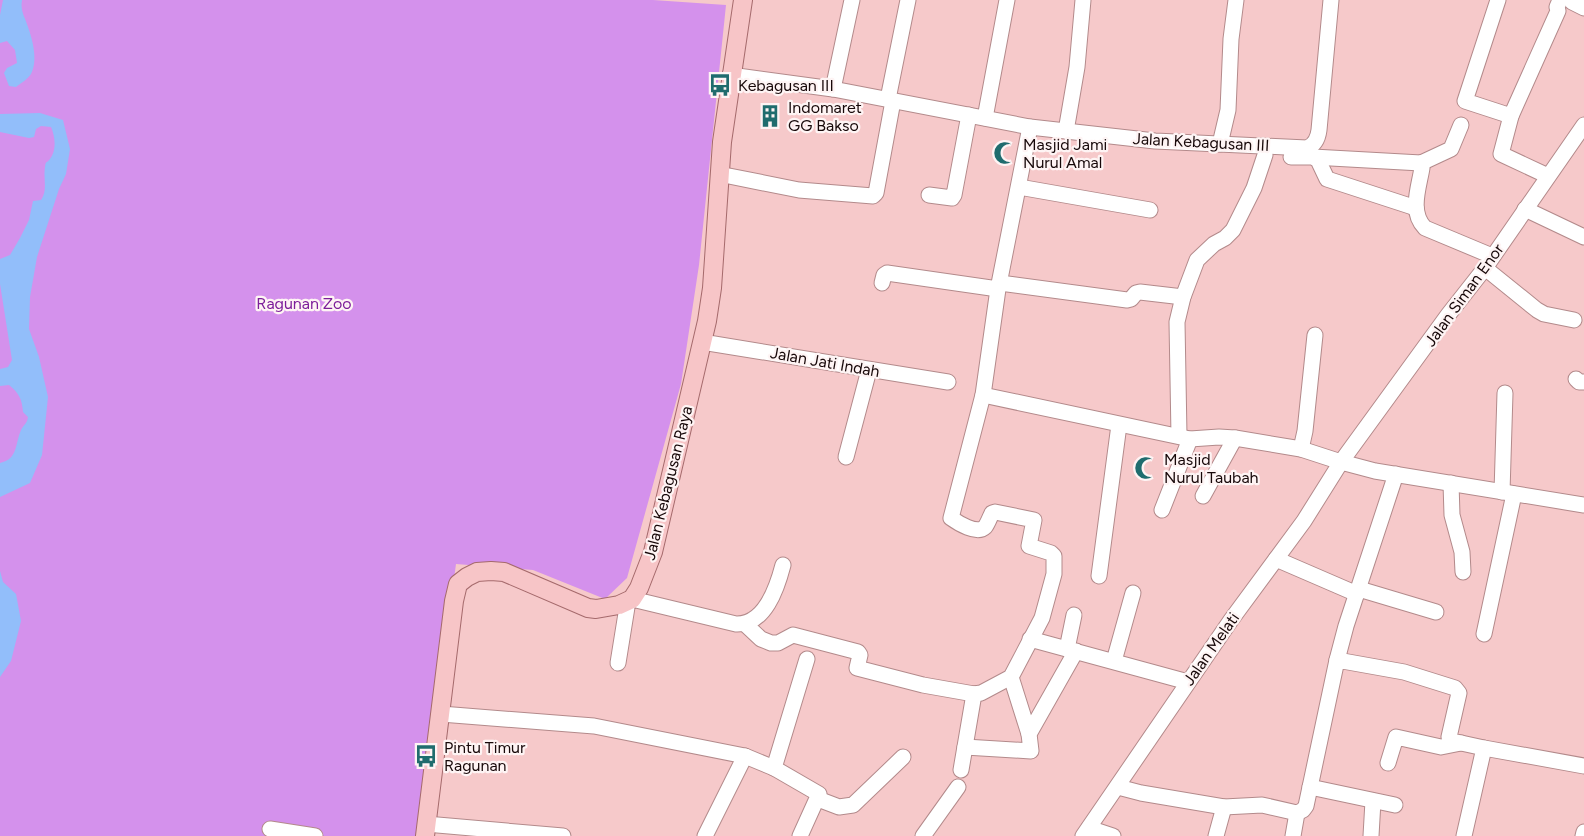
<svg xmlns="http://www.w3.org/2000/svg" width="1584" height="836" viewBox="0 0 1584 836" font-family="Figtree,sans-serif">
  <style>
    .green { fill: #d491ec }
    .water { fill: #92befa }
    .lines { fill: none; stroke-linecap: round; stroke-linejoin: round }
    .minor-casing { stroke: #b38a8b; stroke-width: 17 }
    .major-casing { stroke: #a56a6c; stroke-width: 20 }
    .minor { stroke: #fff; stroke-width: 15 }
    .major { stroke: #f7c5c7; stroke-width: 18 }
    .labels { text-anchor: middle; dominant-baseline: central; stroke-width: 4.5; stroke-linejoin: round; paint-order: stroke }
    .poi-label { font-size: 16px; fill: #170809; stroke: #fef4f4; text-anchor: start }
    .street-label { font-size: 16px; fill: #170809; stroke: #fef4f4 }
    .park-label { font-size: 16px; fill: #7d1e9a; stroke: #fef4f4 }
  </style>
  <rect width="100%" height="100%" fill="#f6c9ca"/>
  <!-- green -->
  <polygon class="green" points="0,0 653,0 726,5 699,265 681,384 627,578 605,599 533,570 456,564 419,836 0,836"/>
  <!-- water -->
  <g class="water">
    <path d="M3 0H22C20 11 25 17 28 27 33 41 38 61 31 74 28 79 21 83 16 87L9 86 4 73 7 68 17 63 15 50 7 41 0 43V15Z"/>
    <path d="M40 113 63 120 70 149 66 174 59 189 37 257 30 297 29 329 39 357 48 397 42 455 30 483 0 497V463C18 459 15 444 21 430 24 424 27 424 28 417L23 412C22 399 19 393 9 385L0 386V369L8 367 12 360 0 284V259L10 255 20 238 29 220 33 201 41 200C48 190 43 179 45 167 46 160 46 164 50 159 57 150 55 136 51 127L41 126 36 129 34 137 29 138 0 132V114Z"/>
    <polygon points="0,571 3,582 16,594 21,621 11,661 0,677"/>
  </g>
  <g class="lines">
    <!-- minor casing -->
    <g class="minor-casing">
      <g id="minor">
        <polyline points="1498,0 1465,101 1511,116"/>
        <polyline points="1572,2 1584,8"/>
        <path d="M730 75 833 89 1030 127 1155 141 1307 148C1315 145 1318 138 1319 130L1331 0"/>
        <polyline points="833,89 852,0"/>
        <polyline points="888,99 908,0"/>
        <polyline points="985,118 1007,0"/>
        <polyline points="1066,131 1077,67 1083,0"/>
        <polyline points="1220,144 1228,110 1231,39 1236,0"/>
        <polyline points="1291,157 1313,157 1318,160 1327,179 1416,208"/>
        <polyline points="1313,157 1421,163"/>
        <path d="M1421 163 1422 168C1419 187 1409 212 1425 228L1492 256"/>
        <polyline points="1421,163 1451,149 1461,125"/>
        <polyline points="719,174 799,190 873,196 876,193 893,101"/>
        <polyline points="1548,176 1501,154 1511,116 1558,11 1557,7 1560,0"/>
        <polyline points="1019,187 1150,210"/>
        <polyline points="929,195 952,198 954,195 969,115"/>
        <polyline points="1525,209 1584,237"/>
        <polyline points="1485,268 1537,310 1544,314 1574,320"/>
        <polyline points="882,283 884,275 887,273 998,289"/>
        <polyline points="1000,283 1127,300 1131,299 1136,293 1140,292 1183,297"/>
        <polyline points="702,342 948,382"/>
        <polyline points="1576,379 1579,382 1584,382"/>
        <polyline points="983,395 1190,439 1219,437 1235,438 1301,449 1341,462 1375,471 1584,505"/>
        <polyline points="1179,436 1177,322 1183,297 1197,260 1214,244 1225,238 1233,230 1254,188 1265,155"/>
        <polyline points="1301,449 1305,431 1315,335"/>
        <polyline points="846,457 869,370"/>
        <polyline points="1451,483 1452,515 1462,552 1463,572"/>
        <polyline points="1502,492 1505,393"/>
        <polyline points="1203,496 1235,438"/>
        <polyline points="1162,510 1190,439"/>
        <polyline points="1276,559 1357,594"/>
        <polyline points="1099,576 1119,425"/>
        <polyline points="1359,589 1436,612"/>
        <path d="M632 599 736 624C765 625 777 588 783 565"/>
        <path d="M745 624 761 639 771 643H778L793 635 858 652 860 655 857 668 923 685 974 694 981 693 1011 677 1042 618 1054 574V556L1051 553 1029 546 1034 520 995 512 992 513C990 517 988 523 985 527 977 535 958 523 951 518L983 395 998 289 1030 127"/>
        <polyline points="1484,634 1514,494"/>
        <polyline points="1030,639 1188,682"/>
        <polyline points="1067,649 1074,615"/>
        <polyline points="1337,660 1346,626 1396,474"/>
        <polyline points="1114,661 1133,593"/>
        <polyline points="618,663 628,601"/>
        <polyline points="1011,677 1029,734"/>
        <polyline points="441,714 594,726 745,756 774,768 819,794 800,836"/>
        <polyline points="965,747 1031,751 1029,734 1076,651"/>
        <polyline points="1388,763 1396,737 1441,747 1461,743"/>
        <polyline points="774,768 807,659"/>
        <polyline points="961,770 974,694"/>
        <polyline points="1118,787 1141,793 1224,807 1262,805 1297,813"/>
        <polyline points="1310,787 1395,805"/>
        <polyline points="818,799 839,807 853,805 903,757"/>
        <polyline points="1297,813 1303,810 1306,806 1337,660 1404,672 1455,688 1459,693 1449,737 1452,741 1484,748 1584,766"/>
        <polyline points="426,824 563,836"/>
        <polyline points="1089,828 1113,836"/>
        <polyline points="270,829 315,836"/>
        <polyline points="705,836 745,756"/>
        <polyline points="923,836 958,787"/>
        <polyline points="1083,836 1231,620 1304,521 1341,462 1448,315 1485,268 1584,125"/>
        <polyline points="1216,836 1224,807"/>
        <polyline points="1293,836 1297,813"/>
        <polyline points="1371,836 1373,801"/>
        <polyline points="1464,836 1484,748"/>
        <polyline points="1583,836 1584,832"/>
      </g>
    </g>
    <!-- major casing -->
    <g class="major-casing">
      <polyline id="major" points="425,836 454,601 458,584 467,577 477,572 491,571 504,572 588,608 596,609 619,605 632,599 639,588 653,552 707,321 712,288 722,142 743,0"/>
    </g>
    <!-- minor -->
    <use href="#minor" class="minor"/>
    <!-- major -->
    <use href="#major" class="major"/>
  </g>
  <!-- icons -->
  <defs>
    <g id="bus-bare" transform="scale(1.8)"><path d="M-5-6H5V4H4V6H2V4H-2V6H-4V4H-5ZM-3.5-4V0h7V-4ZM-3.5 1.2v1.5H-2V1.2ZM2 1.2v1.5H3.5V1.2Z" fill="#206c6e" stroke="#fef4f4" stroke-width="2.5" paint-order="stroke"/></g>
    <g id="building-bare" transform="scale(1.8)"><path d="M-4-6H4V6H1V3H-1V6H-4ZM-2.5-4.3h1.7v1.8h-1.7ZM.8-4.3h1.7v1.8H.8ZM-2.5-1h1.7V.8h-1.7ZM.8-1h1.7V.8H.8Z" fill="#206c6e" stroke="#fef4f4" stroke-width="2.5" paint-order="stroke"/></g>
    <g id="mosque-bare" transform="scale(1.8)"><path d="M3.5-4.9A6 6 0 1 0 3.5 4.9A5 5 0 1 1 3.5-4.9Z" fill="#206c6e" stroke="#fef4f4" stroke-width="2.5" paint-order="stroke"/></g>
  </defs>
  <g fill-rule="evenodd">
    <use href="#bus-bare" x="720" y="85"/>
    <use href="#building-bare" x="770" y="116"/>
    <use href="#mosque-bare" x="1005" y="153"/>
    <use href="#mosque-bare" x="1146" y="468"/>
    <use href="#bus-bare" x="426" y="756"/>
  </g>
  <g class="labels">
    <!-- poi labels -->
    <g class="poi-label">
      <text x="738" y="85">Kebagusan III</text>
      <text x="788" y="107">Indomaret<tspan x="788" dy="18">GG Bakso</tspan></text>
      <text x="1023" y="144">Masjid Jami<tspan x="1023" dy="18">Nurul Amal</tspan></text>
      <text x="1164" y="459">Masjid<tspan x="1164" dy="18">Nurul Taubah</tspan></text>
      <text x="444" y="747">Pintu Timur<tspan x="444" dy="18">Ragunan</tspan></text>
    </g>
    <!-- street labels -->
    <g class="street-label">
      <text transform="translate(1201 142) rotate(3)">Jalan Kebagusan III</text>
      <text transform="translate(1464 295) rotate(-54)">Jalan Siman Enor</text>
      <text transform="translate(825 362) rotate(10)">Jalan Jati Indah</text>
      <text transform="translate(668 483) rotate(-76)">Jalan Kebagusan Raya</text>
      <text transform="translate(1211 649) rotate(-55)">Jalan Melati</text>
    </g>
    <!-- park labels -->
    <g class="park-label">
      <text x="304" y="303">Ragunan Zoo</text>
    </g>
  </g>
</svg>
